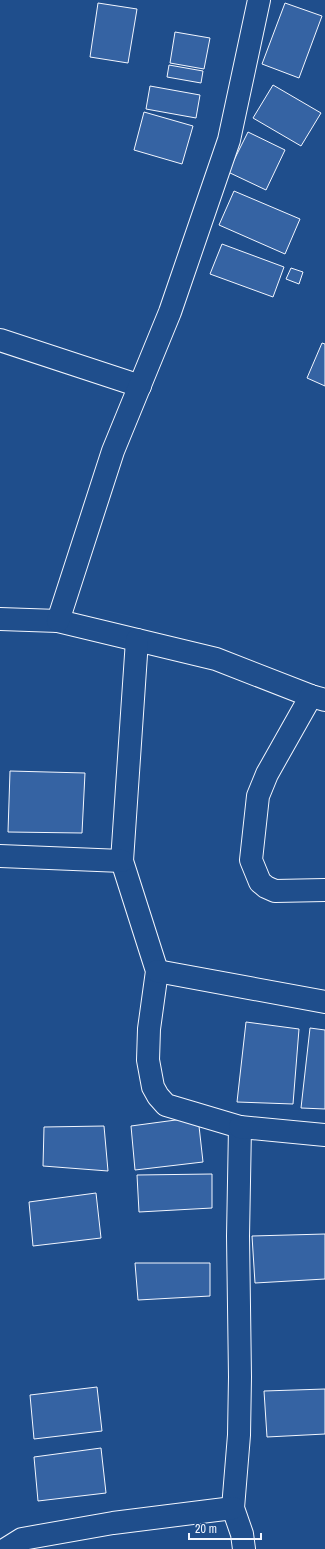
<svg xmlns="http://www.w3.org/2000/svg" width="325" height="1549" viewBox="0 0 325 1549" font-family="'Archivo Narrow',sans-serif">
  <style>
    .building { fill: #3563a3; stroke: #f2f6ff }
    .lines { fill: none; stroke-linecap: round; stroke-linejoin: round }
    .minor-casing { stroke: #f2f6ff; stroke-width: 24 }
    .minor { stroke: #1f4e8c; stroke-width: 22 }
  </style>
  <rect width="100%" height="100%" fill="#1f4e8c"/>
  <!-- building -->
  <g class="building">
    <polygon points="98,3 137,9 128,63 90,57"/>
    <polygon points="285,3 322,16 299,78 262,64"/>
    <polygon points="175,32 210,38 204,69 170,63"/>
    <polygon points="169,65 203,71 201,83 167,77"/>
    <polygon points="273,85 321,113 301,146 253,118"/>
    <polygon points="150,86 200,95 196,118 146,109"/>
    <polygon points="144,112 193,126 182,164 134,150"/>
    <polygon points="248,132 285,150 266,190 228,172"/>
    <polygon points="234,191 300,219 285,254 219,225"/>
    <polygon points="222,244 284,267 273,297 210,274"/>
    <polygon points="291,268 303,272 299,284 286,279"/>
    <polygon points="322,343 325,344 325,386 307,378"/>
    <polygon points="10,771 85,773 82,833 8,832"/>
    <polygon points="246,1022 299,1029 293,1104 237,1102"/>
    <polygon points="310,1028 325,1030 325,1109 301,1108"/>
    <polygon points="198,1117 203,1162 135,1170 131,1126"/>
    <polygon points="104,1126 108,1171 43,1166 44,1127"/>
    <polygon points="212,1174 212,1208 139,1212 137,1175"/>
    <polygon points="96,1193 101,1238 33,1246 29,1202"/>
    <polygon points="325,1234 325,1279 255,1283 252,1236"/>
    <polygon points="135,1263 210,1263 210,1296 138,1300"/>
    <polygon points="97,1387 102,1431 34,1439 30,1395"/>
    <polygon points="325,1389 325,1434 267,1437 264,1391"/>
    <polygon points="101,1448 106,1493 38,1501 34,1457"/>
  </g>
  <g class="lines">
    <!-- minor casing -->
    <g class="minor-casing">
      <g id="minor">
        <polyline points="0,340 140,386"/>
        <polyline points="0,619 58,621 216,659 311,696 325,700"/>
        <polyline points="58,621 113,451 170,312 229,140 259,0"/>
        <polyline points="137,640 122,861 157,971 149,1029 148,1060 153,1087 158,1096 166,1105 240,1127 238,1236 240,1377 239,1435 233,1508 242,1534 244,1549"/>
        <polyline points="311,696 267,774 258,796 251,860 260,882 266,887 275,891 325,890"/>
        <polyline points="0,856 122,861"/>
        <polyline points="157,971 325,1002"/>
        <polyline points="240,1127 325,1135"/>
        <polyline points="6,1549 22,1539 113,1523 233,1508"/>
      </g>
    </g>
    <!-- minor -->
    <use href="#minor" class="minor"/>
  </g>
  <!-- scale -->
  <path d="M189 1533v6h72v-6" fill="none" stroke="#f2f6ff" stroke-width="2"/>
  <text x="195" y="1533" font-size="12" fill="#f2f6ff" stroke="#1f4e8c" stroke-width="3" paint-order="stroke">20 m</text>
</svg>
